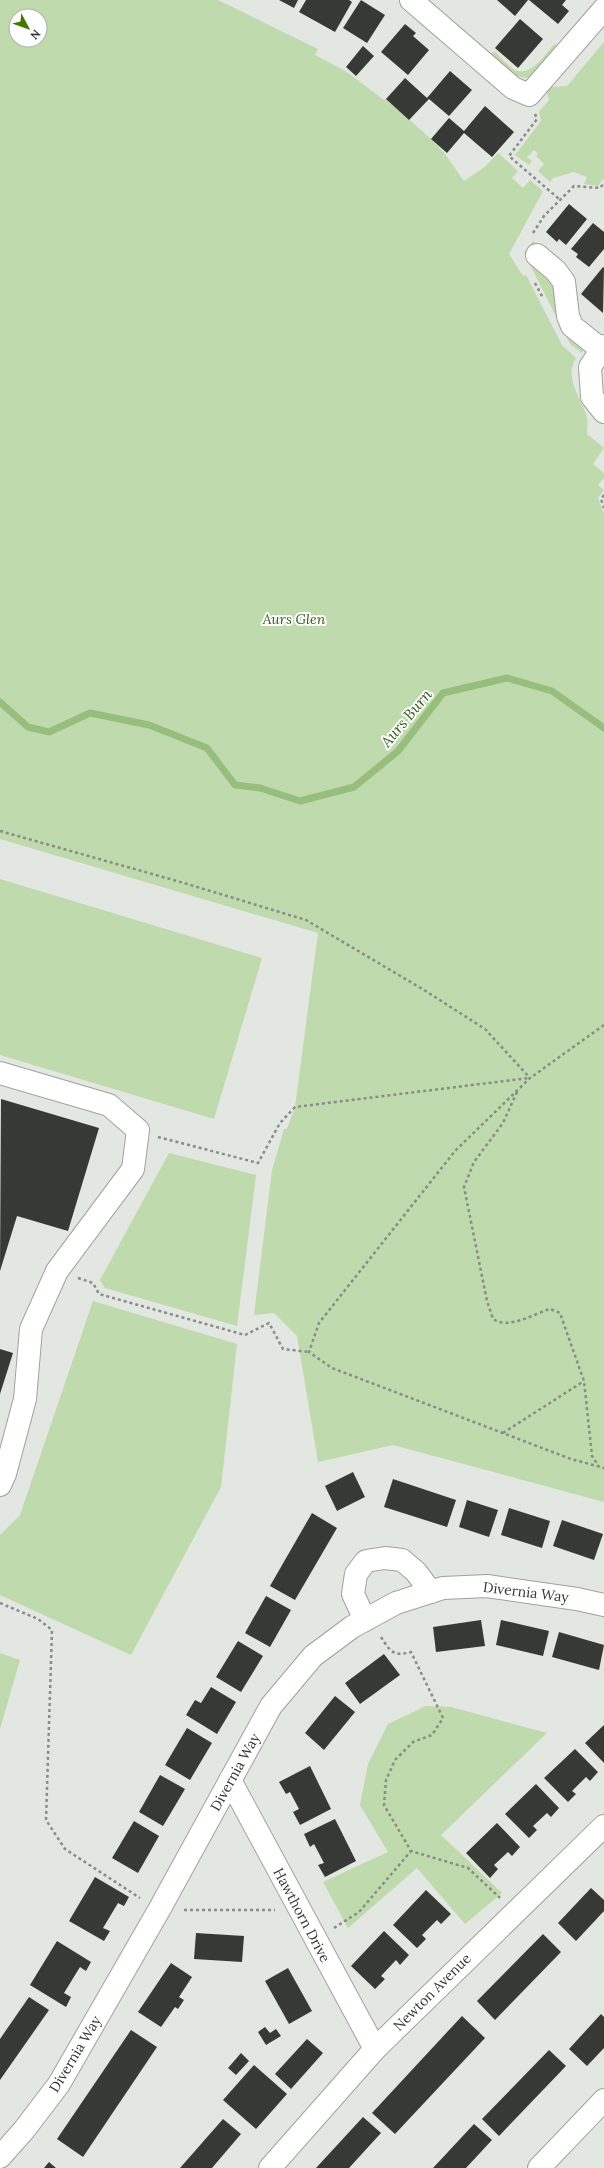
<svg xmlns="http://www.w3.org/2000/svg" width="604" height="2168" viewBox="0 0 604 2168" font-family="Lora,serif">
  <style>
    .green { fill: #bfdaad; fill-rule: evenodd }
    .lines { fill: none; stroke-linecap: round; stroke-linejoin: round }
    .stream { stroke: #98be7d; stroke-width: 7 }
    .building { fill: #363934 }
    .minor-casing { stroke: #9fa29c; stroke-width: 24 }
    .path { stroke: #898c88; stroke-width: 2.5; stroke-dasharray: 3 3; stroke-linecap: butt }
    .minor { stroke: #fff; stroke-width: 22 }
    .labels { text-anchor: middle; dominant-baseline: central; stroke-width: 4; stroke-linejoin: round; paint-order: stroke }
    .park-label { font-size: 14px; font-style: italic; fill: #375a17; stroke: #fff }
    .street-label { font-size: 14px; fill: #333533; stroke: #fff }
    .water-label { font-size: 15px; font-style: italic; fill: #355815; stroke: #fff }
  </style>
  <rect width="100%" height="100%" fill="#e3e7e1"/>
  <!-- green -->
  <g class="green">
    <path d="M0 0H218L318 49 315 55 347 72 384 100 386 99 431 139 445 154 464 181 486 166 498 153 518 171 512 178 523 188 530 180 543 191 509 254 523 276 526 275 562 345 576 358C563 380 582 397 587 418 588 423 587 429 587 434L604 448 593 464 604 473V478L598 485 604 490 598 498 604 513V1502L393 1445 318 1462 297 1336 274 1313 254 1315 272 1170 284 1129H287L295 1107 318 933 0 839ZM16 16H40V40H16Z"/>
    <polygon points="604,42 604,178 598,186 584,184 587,177 574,172 553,178 550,182 538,171 544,164 536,156 538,154 534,150 527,157 532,161 529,165 515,155 541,121 539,112 549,100 547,92 551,87 567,86"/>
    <path d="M555 43 557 51C551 58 545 67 539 73 521 87 502 66 490 55L494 51C500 56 508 66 515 70 532 77 546 53 555 43Z"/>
    <polygon points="533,241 544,250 548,275 585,347 582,353 570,344 524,253"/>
    <polygon points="0,879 262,958 214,1119 0,1055"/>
    <polygon points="169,1153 256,1175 237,1326 105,1288 100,1280"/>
    <polygon points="93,1301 237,1344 221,1487 131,1655 0,1595 0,1535 20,1515"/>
    <polygon points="0,1653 20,1660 0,1729"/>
    <polygon points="426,1706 451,1707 547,1733 441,1835 502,1893 465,1924 417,1868 348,1928 323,1882 388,1852 360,1805 368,1764 388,1724"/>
  </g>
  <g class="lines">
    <!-- stream -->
    <polyline class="stream" points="0,702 28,727 49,732 90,713 149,725 207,748 235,785 260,788 300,801 354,787 398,751 443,693 507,678 552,691 604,728"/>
  </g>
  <!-- building -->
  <g class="building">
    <polygon points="279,0 298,0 294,8"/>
    <polygon points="306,0 349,0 352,2 335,32 299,12"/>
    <polygon points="361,0 385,15 367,43 343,28"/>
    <polygon points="497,0 528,0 515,16"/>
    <polygon points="529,0 566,0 562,5 569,11 558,24"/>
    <polygon points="520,19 543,39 518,68 495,48"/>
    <polygon points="405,24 416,33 413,36 429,50 408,75 381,52"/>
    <polygon points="363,46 374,56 356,76 346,67"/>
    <polygon points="450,71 472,90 449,116 429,99 409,120 386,99 405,78 427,98"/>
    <polygon points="485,106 514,132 492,157 464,133 447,153 431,139 449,118 464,131"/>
    <polygon points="569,204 587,219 566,245 559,239 557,242 546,232"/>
    <polygon points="593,223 604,232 604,249 589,267 576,257 578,254 571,249"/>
    <polygon points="603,267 604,268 603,313 581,294"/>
    <polygon points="1,1099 99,1128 68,1231 17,1216 0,1271"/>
    <polygon points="0,1349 13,1353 0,1394"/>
    <polygon points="353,1472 365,1497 337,1511 325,1486"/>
    <polygon points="393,1479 456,1500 447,1527 384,1507"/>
    <polygon points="467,1500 498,1510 489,1537 459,1527"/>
    <polygon points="509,1508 550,1521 542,1548 501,1535"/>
    <polygon points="312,1513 337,1528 295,1600 270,1586"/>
    <polygon points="562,1520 603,1534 594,1560 553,1546"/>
    <polygon points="266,1596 291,1610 270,1647 245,1633"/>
    <polygon points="481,1620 485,1646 436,1652 433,1627"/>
    <polygon points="501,1620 549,1631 543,1656 496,1645"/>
    <polygon points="559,1632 604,1645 599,1670 552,1657"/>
    <polygon points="238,1641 263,1656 241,1692 216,1677"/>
    <polygon points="384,1654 400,1675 360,1704 345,1683"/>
    <polygon points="211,1687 236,1702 217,1734 186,1715 195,1700 201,1703"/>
    <polygon points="335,1696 355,1712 324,1750 305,1733"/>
    <polygon points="604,1725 604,1763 585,1743"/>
    <polygon points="187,1728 212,1743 190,1780 165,1765"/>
    <polygon points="575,1749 598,1772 590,1781 586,1777 572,1791 576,1794 568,1802 544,1778"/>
    <polygon points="310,1766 331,1809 300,1825 293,1812 299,1809 290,1792 286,1794 279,1782"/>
    <polygon points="160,1775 185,1789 163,1826 139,1812"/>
    <polygon points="536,1784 559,1808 551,1817 547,1813 533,1826 537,1830 529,1838 505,1814"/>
    <polygon points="335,1819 356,1861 325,1877 318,1865 324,1863 314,1844 310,1847 304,1834"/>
    <polygon points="134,1821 159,1836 138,1873 112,1858"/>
    <polygon points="497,1823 520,1847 512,1856 508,1852 494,1865 498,1869 490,1878 466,1853"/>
    <polygon points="95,1877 129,1897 124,1906 118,1903 103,1928 110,1931 104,1941 69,1921"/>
    <polygon points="591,1888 604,1900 604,1911 576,1941 558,1923"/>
    <polygon points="426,1890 451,1914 441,1924 437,1920 422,1935 426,1939 417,1948 393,1925"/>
    <polygon points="384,1931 409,1955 400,1965 396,1960 381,1976 385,1979 375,1989 351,1966"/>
    <polygon points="196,1933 244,1936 242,1962 194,1959"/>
    <polygon points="543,1934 561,1952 495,2020 477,2001"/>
    <polygon points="57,1941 91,1962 86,1971 80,1967 64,1993 71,1997 66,2007 30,1985"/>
    <polygon points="171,1963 192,1977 179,1997 184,2000 178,2009 175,2007 161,2027 138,2012"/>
    <polygon points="288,1968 312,2011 289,2024 265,1981"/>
    <polygon points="29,1997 49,2010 0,2080 0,2039"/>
    <polygon points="601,2014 604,2017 604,2048 587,2066 569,2049"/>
    <polygon points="462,2016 485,2038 395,2134 372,2113"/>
    <polygon points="265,2027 270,2033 276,2029 281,2036 266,2045 258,2032"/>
    <polygon points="131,2030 157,2047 83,2157 57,2139"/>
    <polygon points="307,2039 323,2053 291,2089 275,2074"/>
    <polygon points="549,2050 566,2066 499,2136 482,2119"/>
    <polygon points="241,2053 249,2061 236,2075 228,2068"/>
    <polygon points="254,2065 287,2094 256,2129 223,2100"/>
    <polygon points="363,2117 381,2133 349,2168 316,2168"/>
    <polygon points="223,2119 241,2134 212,2168 180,2168"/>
    <polygon points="474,2124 492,2140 466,2168 433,2168"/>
    <polygon points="49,2162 56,2168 44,2168"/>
  </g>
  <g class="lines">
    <!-- minor casing -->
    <g class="minor-casing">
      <g id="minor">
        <polyline points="411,0 513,88 529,95 604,9"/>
        <polyline points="537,255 556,271 564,282 568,316 572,326 602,350"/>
        <polyline points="604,346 590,367 592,397 604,412"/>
        <polyline points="0,1073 109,1105 138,1130 133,1169 57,1271 31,1329 25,1399 5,1474 0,1485"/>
        <polyline points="365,1620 353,1594 356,1574 366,1561 385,1558 402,1560 416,1572 431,1592"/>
        <polyline points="230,1780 375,2049"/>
        <polyline points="0,2157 24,2130 59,2084 159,1910 271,1706 313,1656 352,1627 396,1603 443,1588 487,1586 577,1599 604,1605"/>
        <polyline points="270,2168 375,2049 604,1826"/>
        <polyline points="539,2168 604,2100"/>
      </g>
    </g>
    <!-- path -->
    <g class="path">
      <polyline points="535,114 537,119 509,156 559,199"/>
      <polyline points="533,233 544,216 574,186 600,188 604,183"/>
      <polyline points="535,283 543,298"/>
      <polyline points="604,495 601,499 604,508"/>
      <polyline points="0,831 184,883 306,920 424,990 485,1029 530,1078"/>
      <polyline points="604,1025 530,1078 455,1151 319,1323 309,1352 332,1368 571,1459 604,1468"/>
      <path d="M517 1092 503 1123 474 1162 464 1187 487 1301 493 1319C509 1330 533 1314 550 1309L560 1313 584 1381 592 1456 599 1467"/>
      <polyline points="158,1137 258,1163 280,1123 295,1107 529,1078"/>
      <polyline points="78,1278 93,1283 99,1294 245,1335 269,1323 283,1349 309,1352"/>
      <polyline points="503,1433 584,1381"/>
      <polyline points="0,1603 38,1619 52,1630 46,1820 65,1849 140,1898"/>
      <path d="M381 1637C390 1651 393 1657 411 1652L443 1718 432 1735 413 1742 395 1760 386 1780 384 1805 411 1851 468 1868 500 1898"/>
      <polyline points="184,1910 275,1910"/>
      <polyline points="334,1928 359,1912 411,1851"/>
    </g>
    <!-- minor -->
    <use href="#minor" class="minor"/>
  </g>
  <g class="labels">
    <!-- park labels -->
    <g class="park-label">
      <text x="294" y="619">Aurs Glen</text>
    </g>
    <!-- street labels -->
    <g class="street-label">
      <text transform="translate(526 1592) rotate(7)">Divernia Way</text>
      <text transform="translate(235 1772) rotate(-61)">Divernia Way</text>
      <text transform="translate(302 1915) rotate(62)">Hawthorn Drive</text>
      <text transform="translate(432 1992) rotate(-45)">Newton Avenue</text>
      <text transform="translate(75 2054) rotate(-59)">Divernia Way</text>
    </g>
    <!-- water labels -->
    <g class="water-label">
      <text transform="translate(406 718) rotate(-50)">Aurs Burn</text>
    </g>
  </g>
  <!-- north arrow -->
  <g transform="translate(28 28) rotate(131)"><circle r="19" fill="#ffffff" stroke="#adaead"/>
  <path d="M0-3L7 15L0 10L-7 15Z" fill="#447803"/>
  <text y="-6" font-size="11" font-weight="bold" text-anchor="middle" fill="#333533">N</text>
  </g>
</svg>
